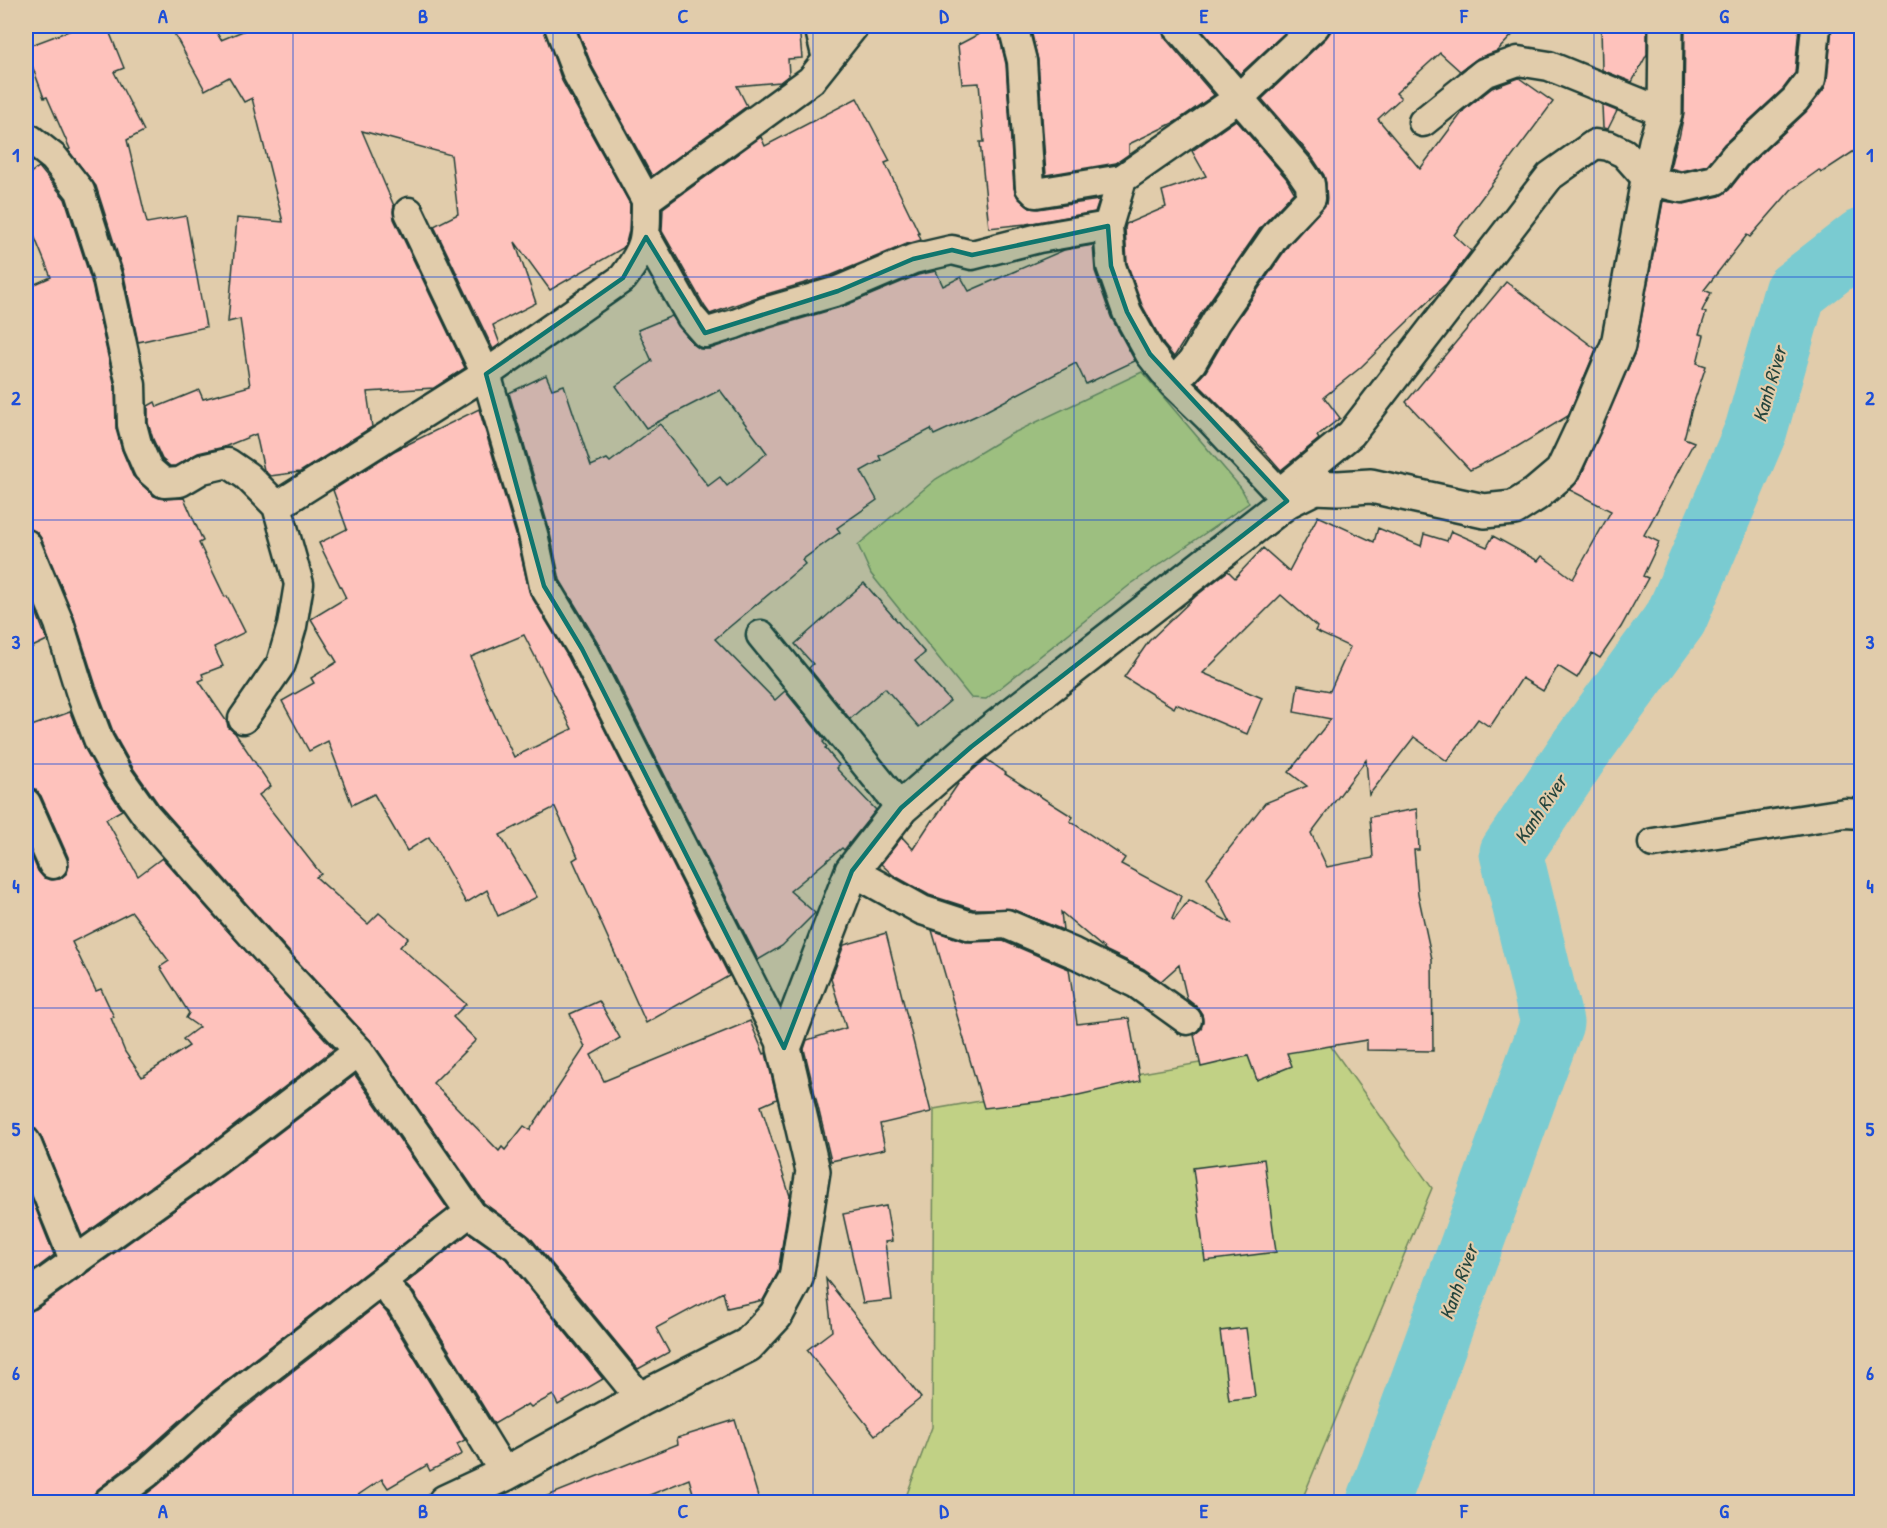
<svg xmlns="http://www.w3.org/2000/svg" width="1887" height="1528" viewBox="0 0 1887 1528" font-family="'Patrick Hand',sans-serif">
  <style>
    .green { fill: #c1d185; stroke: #70875c; stroke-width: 1.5 }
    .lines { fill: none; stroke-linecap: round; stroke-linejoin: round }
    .river { stroke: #7acbd1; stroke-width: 63 }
    .building { fill: #fec2bc; stroke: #1f3d34; stroke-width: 1.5; fill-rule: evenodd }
    .minor-casing { stroke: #1f3d34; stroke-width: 33 }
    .tertiary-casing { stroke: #1f3d34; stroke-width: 38 }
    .minor { stroke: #e1ccab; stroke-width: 28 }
    .tertiary { stroke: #e1ccab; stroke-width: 33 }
    .marked { fill: #0f766e; fill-opacity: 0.2; stroke: #0f766e; stroke-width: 4.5; stroke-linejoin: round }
    .grid { fill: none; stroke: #1d4ed8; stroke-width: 1.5; stroke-opacity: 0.55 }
    .labels { text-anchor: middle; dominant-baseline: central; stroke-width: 4.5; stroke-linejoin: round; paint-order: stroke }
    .water-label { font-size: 20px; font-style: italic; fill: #24443c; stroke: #e1ccab }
    .neatline { fill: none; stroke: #1d4ed8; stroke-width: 2 }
    .grid-label { font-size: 20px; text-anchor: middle; font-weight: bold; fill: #1d4ed8 }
  </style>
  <rect width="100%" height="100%" fill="#e1ccab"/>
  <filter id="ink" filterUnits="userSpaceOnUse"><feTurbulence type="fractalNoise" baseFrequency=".0167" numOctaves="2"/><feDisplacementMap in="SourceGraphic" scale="12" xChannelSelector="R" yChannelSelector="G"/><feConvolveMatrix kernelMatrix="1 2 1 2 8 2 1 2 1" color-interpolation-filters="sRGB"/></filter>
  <g filter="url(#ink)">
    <!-- green -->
    <g class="green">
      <polygon points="1142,372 1241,488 1249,503 1131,584 986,699 971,698 871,574 858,545 936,479 1009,435"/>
      <polygon points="1327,1041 1432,1188 1301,1502 904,1502 932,1427 934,1109"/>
    </g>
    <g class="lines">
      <!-- river -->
      <polyline class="river" points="1378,1502 1552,1023 1511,853 1579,751 1676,618 1756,430 1795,292 1862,240"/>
    </g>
    <!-- building -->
    <g class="building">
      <polygon points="82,26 107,26 124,68 114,72 144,131 127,140 147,223 186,216 206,327 138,342 123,271 96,186 68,150 70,149 47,97 44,98 26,49 26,47"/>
      <polygon points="170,26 213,26 221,40 255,26 543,26 562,81 630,204 629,231 626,243 623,248 550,290 515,242 536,303 493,325 500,344 493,349 434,226 458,214 451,155 362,131 394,206 393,211 394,219 465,368 434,388 367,392 372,427 300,472 270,476 264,470 256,434 224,447 198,453 175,466 170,466 162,459 153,439 148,423 148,406 155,402 157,407 199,390 203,399 250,386 240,319 228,322 237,218 283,222 252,98 244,102 229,77 205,90"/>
      <polygon points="576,26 799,26 802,58 788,59 789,75 780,82 737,86 747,106 652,176 592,66"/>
      <polygon points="994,26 997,26 1006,64 1014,188 1018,198 1030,208 1038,209 1099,200 1095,212 1026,224 989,228 980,142 984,142 979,83 962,84 958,45"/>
      <polygon points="1030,26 1161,26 1164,37 1214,95 1175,122 1129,144 1129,154 1116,163 1046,175 1038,60"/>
      <polygon points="1198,26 1292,26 1240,74"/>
      <polygon points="1331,26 1521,26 1497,51 1478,58 1460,71 1440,53 1396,93 1401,98 1378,119 1420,169 1464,110 1492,88 1519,78 1553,102 1454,235 1471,251 1446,284 1360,368 1324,397 1340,418 1317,436 1319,439 1281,470 1258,444 1196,382 1206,371 1230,330 1288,246 1326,204 1326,183 1324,175 1312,157 1262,99 1326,38 1331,31"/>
      <polygon points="1601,26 1647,26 1647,54 1632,82 1602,70"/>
      <polygon points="1685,26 1799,26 1795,73 1783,89 1724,144 1707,165 1681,171 1670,168 1677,138 1679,138 1684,114"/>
      <polygon points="1832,26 1862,26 1862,146 1821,173 1819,170 1791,190 1750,237 1747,235 1704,290 1711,293 1702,311 1706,313 1699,334 1704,335 1697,363 1706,366 1692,408 1684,438 1694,442 1644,535 1659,542 1643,576 1648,578 1621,627 1600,658 1592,653 1577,678 1558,666 1543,691 1522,678 1490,727 1478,719 1447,761 1414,737 1369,795 1366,760 1311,833 1327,867 1373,858 1370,817 1417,809 1419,850 1414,850 1418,894 1432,959 1433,1051 1367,1050 1367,1040 1287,1053 1292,1066 1257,1080 1248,1056 1201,1067 1194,1035 1201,1029 1203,1021 1202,1014 1197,1007 1187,999 1179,965 1161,981 1144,969 1107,951 1061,912 1063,930 1012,909 973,909 929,895 893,875 881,864 902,837 913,849 932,820 933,821 960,781 986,759 1006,773 1005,774 1073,817 1070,821 1125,858 1121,864 1181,896 1172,919 1174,920 1189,900 1231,923 1207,877 1265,803 1307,786 1289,772 1331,719 1294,712 1298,685 1330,691 1350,647 1315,631 1317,627 1281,595 1203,673 1262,698 1247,734 1176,704 1174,708 1124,677 1149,641 1196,596 1228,571 1235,578 1263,548 1289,571 1318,516 1374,542 1378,528 1421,546 1424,534 1447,541 1451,531 1487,547 1493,536 1538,561 1542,556 1573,579 1611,511 1570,490 1579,480 1635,352 1663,201 1684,204 1720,196 1729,190 1747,167 1806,112 1824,89 1827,81"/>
      <polygon points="857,98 890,161 885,163 919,233 918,233 921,240 907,244 832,275 760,296 710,314 705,307 662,231 663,208 761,137 765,146"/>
      <polygon points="1602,105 1617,111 1608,129 1603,128"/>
      <polygon points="1236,120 1286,178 1294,192 1261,227 1202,312 1174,357 1164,345 1142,305 1127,263 1125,228 1126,224 1166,207 1162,191 1206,176 1192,151"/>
      <polygon points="39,167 65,199 91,280 115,387 116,429 122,450 133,476 154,496 165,499 184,498 203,541 199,543 225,597 227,596 245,632 214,647 223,666 202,674 204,679 199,681 227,722 228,727 235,733 271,786 259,795 321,874 316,877 368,924 379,913 408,938 400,947 466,1004 453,1017 476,1040 433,1083 499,1151 502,1147 505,1150 524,1126 530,1130 585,1047 570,1014 599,1001 620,1038 591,1055 604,1081 750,1021 764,1054 766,1053 777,1099 761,1106 790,1196 778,1272 763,1300 727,1308 723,1292 656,1328 669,1352 638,1369 530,1237 484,1203 372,1042 300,964 159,805 133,768 114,734 96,686 74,617 41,538 35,531 26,528 26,288 51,277 26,216 26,176"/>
      <polygon points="1093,245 1095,271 1111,317 1135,361 1086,384 1076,363 984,412 934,435 931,429 879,456 881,460 861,471 877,500 837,528 840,532 802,560 805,564 715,639 775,700 785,691 825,740 823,742 827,747 825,748 839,765 836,768 876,810 844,850 842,848 790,891 815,913 782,946 758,960 597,641 560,580 549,529 509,393 546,375 552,389 564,385 591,466 607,459 610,462 660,424 708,486 720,477 727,486 767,453 720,390 646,428 616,386 652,361 638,330 672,316 693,344 700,349 710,349 770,328 844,306 918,275 936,271 943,286 961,277 969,291 1064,250"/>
      <polygon points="1506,282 1596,349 1568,416 1515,448 1470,470 1406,402"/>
      <path d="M479 409 517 538 530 594 568 657 729 976 646 1023 573 860 578 857 555 807 500 835 537 897 498 916 487 890 466 903 429 837 407 851 374 794 352 805 328 741 309 751 282 701 314 683 311 678 337 662 311 619 346 598 319 543 347 529 333 490 394 451ZM524 635 572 729 514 757 492 710 471 657Z"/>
      <polygon points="864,583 925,653 915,661 950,701 919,727 885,688 850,719 809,668 813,664 795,644"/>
      <polygon points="26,586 47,640 26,650"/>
      <path d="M70 712 85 749 105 785 122 810 106 819 138 876 162 858 334 1049 205 1148 82 1236 41 1136 36 1129 26 1125V843L38 871 44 878 52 880 60 879 67 873 69 865 68 857 41 796 35 789 26 787V728ZM132 912 169 961 160 967 189 1013 186 1018 199 1027 183 1039 189 1046 142 1077 125 1052 111 1018 114 1017 101 989 96 991 72 942Z"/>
      <polygon points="932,930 966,942 1003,941 1069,969 1077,1024 1129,1018 1140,1081 1061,1099 984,1108"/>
      <polygon points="886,933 931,1112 880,1124 885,1149 831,1161 804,1049 807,1040 846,1028 831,979 844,945"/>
      <polygon points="355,1075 448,1209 213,1391 136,1460 98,1489 93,1495 92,1503 26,1503 26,1312 36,1309 225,1174"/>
      <polygon points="1264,1159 1276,1252 1205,1261 1193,1168"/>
      <polygon points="26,1184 54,1255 26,1276"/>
      <polygon points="886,1206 892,1241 885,1242 892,1300 863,1303 843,1214"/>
      <polygon points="469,1233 506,1259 603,1379 558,1405 553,1395 531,1407 528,1404 494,1424 414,1293 405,1284"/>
      <polygon points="826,1279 921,1398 875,1435 807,1350 832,1331"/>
      <polygon points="379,1304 387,1313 465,1440 457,1444 462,1454 430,1471 427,1465 388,1488 382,1479 346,1503 135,1503 158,1485 234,1417"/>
      <polygon points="1246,1328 1255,1397 1229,1400 1220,1331"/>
      <polygon points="735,1420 760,1503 696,1503 689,1479 630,1503 535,1503 535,1501 678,1444 677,1438"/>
    </g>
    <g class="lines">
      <!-- minor casing -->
      <g class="minor-casing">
        <g id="minor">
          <polyline points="559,26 577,73 646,200 811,80 854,26"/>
          <polyline points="819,26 827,59"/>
          <polyline points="1013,26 1022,61 1030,187 1036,193 1122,179"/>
          <polyline points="1423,122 1484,73 1518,61 1549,66 1665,113"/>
          <polyline points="30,139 54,158 80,191 107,276 131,385 132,425 137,444 148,469 164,483 180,482 202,469 228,463 247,476 277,506 299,584 292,626 281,664 243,719"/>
          <path d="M646 200C646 239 647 246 623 278L486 374 533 534 544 586 582 649 784 1048"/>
          <polyline points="646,237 691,317 705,333 735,324 765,312 838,291 913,259 952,250 972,255 1039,238 1108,226"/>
          <polyline points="1173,383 1192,362 1216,321 1275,236 1311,198 1310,184 1299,168 1177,26"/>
          <polyline points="1279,493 1351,434 1550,176 1595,144 1609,146 1624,153 1648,180 1681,188 1716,180 1735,156 1795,100 1811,79 1816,26"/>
          <polyline points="1287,501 1208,417 1173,383 1150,354 1127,312 1111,266 1108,226 1122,179 1240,97 1315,26"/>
          <polyline points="277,506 486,374 409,212"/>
          <polyline points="26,544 59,623 80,691 99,741 119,777 146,815 288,975 359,1051 472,1215 517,1247 641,1399"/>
          <polyline points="761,635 901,808"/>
          <polyline points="26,803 53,864"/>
          <polyline points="1653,843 1845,813 1862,814"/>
          <polyline points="852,871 922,910 971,926 1006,924 1074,953 1137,984 1187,1020"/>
          <polyline points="26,1142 75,1262"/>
          <polyline points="384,1279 470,1212"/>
          <polyline points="26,1296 215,1161 359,1051"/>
          <polyline points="108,1502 147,1473 223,1404 384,1279 393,1296 400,1302 505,1474"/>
        </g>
      </g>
      <!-- tertiary casing -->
      <g class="tertiary-casing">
        <polyline id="tertiary" points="445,1502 505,1474 641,1399 748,1345 776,1315 796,1278 813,1171 784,1048 852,871 901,808 971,747 1287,501 1315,487 1338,488 1371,486 1484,511 1514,508 1536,494 1562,472 1585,423 1618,345 1648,180 1656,142 1665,113 1666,26"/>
      </g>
      <!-- minor -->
      <use href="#minor" class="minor"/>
      <!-- tertiary -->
      <use href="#tertiary" class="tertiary"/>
    </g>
  </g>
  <!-- marked area -->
  <path class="marked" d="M1108 226 1111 266 1127 312 1150 354 1287 501 971 747 901 808 852 871 784 1048 582 649 544 586 486 374 623 278 646 237 705 333 838 291 913 259 952 250 972 255Z"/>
  <!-- grid -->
  <path class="grid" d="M293 26V1502M553 26V1502M813 26V1502M1074 26V1502M1334 26V1502M1594 26V1502M26 277H1862M26 520H1862M26 764H1862M26 1008H1862M26 1251H1862"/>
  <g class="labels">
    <!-- water labels -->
    <g class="water-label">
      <text transform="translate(1769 384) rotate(-74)">Kanh River</text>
      <text transform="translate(1540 809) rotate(-56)">Kanh River</text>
      <text transform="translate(1458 1282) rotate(-70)">Kanh River</text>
    </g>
  </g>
  <!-- margin -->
  <rect width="1887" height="1528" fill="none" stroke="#e1ccab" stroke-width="66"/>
  <rect x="33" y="33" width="1821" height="1462" class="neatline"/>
  <g class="grid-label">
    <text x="163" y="23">A</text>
    <text x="423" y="23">B</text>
    <text x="683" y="23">C</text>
    <text x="944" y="23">D</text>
    <text x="1204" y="23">E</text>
    <text x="1464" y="23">F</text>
    <text x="1724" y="23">G</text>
    <text x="16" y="162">1</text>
    <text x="1870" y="162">1</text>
    <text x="16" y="405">2</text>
    <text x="1870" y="405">2</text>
    <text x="16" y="649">3</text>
    <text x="1870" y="649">3</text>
    <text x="16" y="893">4</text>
    <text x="1870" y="893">4</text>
    <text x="16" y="1136">5</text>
    <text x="1870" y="1136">5</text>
    <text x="16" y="1380">6</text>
    <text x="1870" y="1380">6</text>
    <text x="163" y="1518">A</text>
    <text x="423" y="1518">B</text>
    <text x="683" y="1518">C</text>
    <text x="944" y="1518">D</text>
    <text x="1204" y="1518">E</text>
    <text x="1464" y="1518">F</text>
    <text x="1724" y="1518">G</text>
  </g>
</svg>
